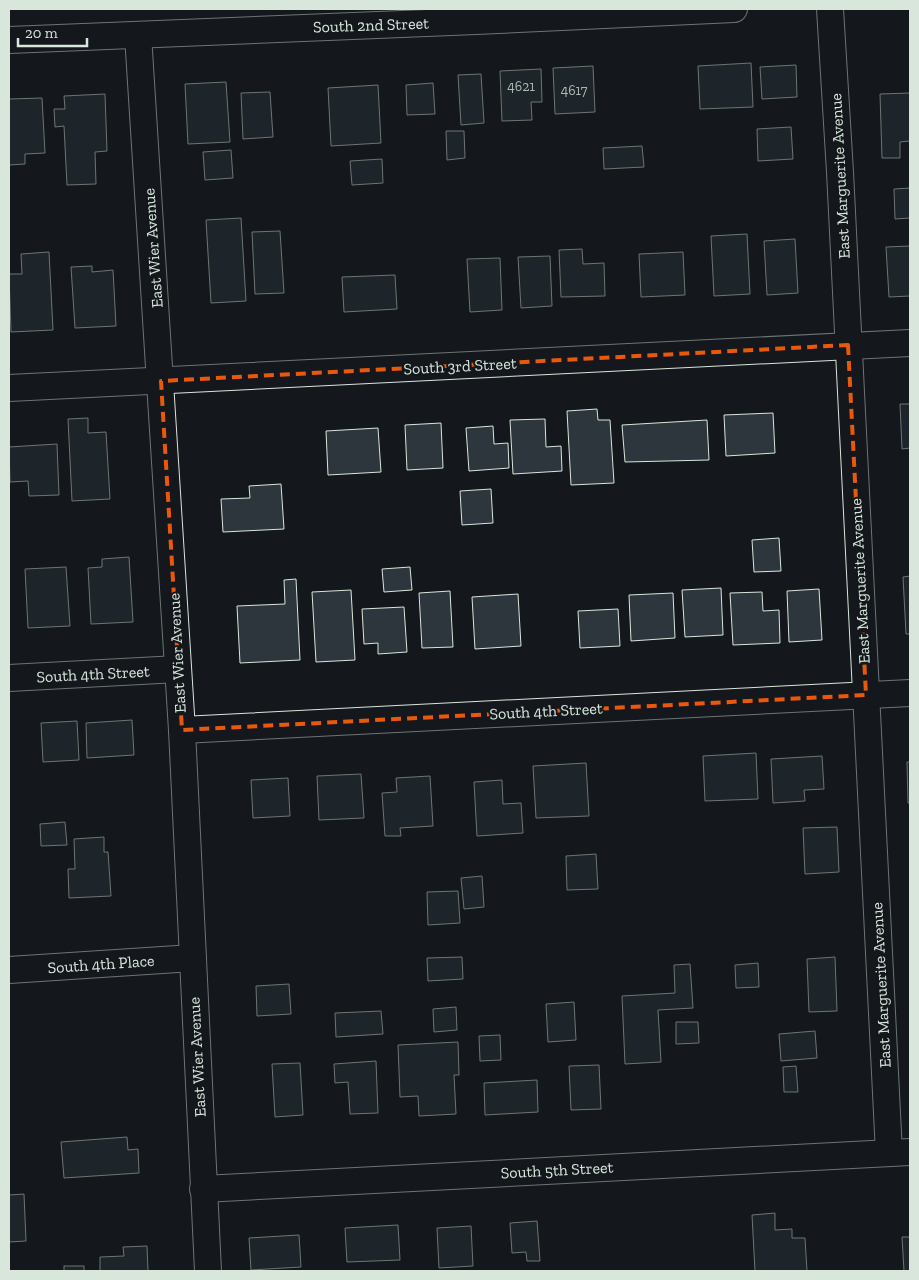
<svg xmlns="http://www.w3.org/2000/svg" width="919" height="1280" viewBox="0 0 919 1280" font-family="'Zilla Slab',serif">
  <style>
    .building { fill: #2c363c; stroke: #d8e6dc }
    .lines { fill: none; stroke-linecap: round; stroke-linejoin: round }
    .minor-casing { stroke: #d8e6dc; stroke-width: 28 }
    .minor { stroke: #14181c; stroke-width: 26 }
    .marked { fill: none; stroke: #e8590c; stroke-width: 4; stroke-dasharray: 10 6; stroke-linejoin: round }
    .labels { text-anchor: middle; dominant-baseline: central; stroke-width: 4; stroke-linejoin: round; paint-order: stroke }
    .number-label { font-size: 14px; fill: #adbab4 }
    .street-label { font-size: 16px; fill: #d8e6dc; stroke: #14181c }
  </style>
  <rect width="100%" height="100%" fill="#14181c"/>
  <!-- building -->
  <g class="building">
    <polygon points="751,63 753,107 700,109 698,66"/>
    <polygon points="796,65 797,97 762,99 760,67"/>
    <polygon points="593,66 595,112 555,114 553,68"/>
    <polygon points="541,69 542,102 531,102 532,120 502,121 500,71"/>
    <polygon points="481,74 484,123 461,125 458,75"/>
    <polygon points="226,82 230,142 188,144 185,84"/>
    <polygon points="433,83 435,114 407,115 406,85"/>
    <polygon points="378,85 381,143 331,146 328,88"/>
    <polygon points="270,92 273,137 243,139 241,93"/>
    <polygon points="910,93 910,141 900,142 900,158 882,158 880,94"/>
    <polygon points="105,94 107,151 95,152 96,184 67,185 64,126 55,127 54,109 65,109 64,96"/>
    <polygon points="42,98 45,153 25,154 25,164 9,165 9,99"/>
    <polygon points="791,127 793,159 758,161 757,129"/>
    <polygon points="446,131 464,131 465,158 447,160"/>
    <polygon points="642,146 644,167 604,169 603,148"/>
    <polygon points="231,150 233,178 205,180 203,152"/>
    <polygon points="382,159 383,183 352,185 350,161"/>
    <polygon points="910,188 910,218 895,219 894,189"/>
    <polygon points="241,218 246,301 211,303 206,220"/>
    <polygon points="280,231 284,293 255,294 252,232"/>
    <polygon points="747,234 750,294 714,296 711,236"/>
    <polygon points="795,239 798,293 767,295 764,241"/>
    <polygon points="910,246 910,296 889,297 886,247"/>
    <polygon points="582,249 583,264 604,263 605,296 561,297 559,250"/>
    <polygon points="49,252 53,330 11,332 9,274 22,274 21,254"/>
    <polygon points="683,252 685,295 641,297 639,254"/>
    <polygon points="550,256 552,306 521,308 518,257"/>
    <polygon points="500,258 502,310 470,312 467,259"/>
    <polygon points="92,266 92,272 113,270 116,326 75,328 71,267"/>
    <polygon points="395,275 397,309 344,312 342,277"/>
    <polygon points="900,404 910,404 910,448 902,449"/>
    <polygon points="597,409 598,420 610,420 614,483 571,485 567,411"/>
    <polygon points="773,413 775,453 726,456 724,415"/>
    <polygon points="88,418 88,433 106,432 110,499 72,501 68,419"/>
    <polygon points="545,419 546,447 561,446 562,471 513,474 510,420"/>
    <polygon points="707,420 709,460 625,462 622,425"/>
    <polygon points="441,423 443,468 407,470 405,425"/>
    <polygon points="493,426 494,444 508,443 509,468 469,471 466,428"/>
    <polygon points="378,428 381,472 328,475 326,431"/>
    <polygon points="57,444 59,495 29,496 28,481 10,482 9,447"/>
    <polygon points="281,484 284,529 223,532 221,499 250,498 249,486"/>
    <polygon points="491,489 493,523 462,525 460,491"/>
    <polygon points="779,538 781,571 754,572 752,540"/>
    <polygon points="129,557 133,622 91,624 88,568 102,567 102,559"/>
    <polygon points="66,567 70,626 28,628 25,569"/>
    <polygon points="410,567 412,590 384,592 382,569"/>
    <polygon points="910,576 910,634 906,634 903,577"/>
    <polygon points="296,579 300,660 240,663 237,606 285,604 284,580"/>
    <polygon points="721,588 723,635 685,637 682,590"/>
    <polygon points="819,589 822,640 789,642 787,591"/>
    <polygon points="351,590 355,660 316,662 312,592"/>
    <polygon points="450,591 453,647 422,648 419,593"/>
    <polygon points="762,592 763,611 779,610 780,643 733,645 730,593"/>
    <polygon points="673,593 675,638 631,641 629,595"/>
    <polygon points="518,594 521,646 475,649 472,597"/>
    <polygon points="404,607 407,652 378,654 378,643 364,644 362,609"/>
    <polygon points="618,609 620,646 580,648 578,611"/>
    <polygon points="132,720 134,755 87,758 86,723"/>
    <polygon points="77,721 79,760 43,762 41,723"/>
    <polygon points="756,753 758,799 705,801 703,756"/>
    <polygon points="822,756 824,789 804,790 805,801 773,803 771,759"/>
    <polygon points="907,762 910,762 910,803 908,803"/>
    <polygon points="586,763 589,816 536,818 533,766"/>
    <polygon points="361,774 364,818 319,820 317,776"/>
    <polygon points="430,776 433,826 400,828 401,836 385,836 382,793 397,792 396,778"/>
    <polygon points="288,778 290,816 253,818 251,780"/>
    <polygon points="502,780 503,804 521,803 523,833 477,836 474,782"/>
    <polygon points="65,822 67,845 41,846 40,824"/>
    <polygon points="837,827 839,872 805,874 803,828"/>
    <polygon points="104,837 104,852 108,852 111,896 69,898 68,869 75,869 74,839"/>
    <polygon points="596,854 598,889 567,890 566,856"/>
    <polygon points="482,876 484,907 464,909 461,878"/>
    <polygon points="458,891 460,923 428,925 427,892"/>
    <polygon points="462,957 463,979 428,981 427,958"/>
    <polygon points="835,957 837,1011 809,1012 807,959"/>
    <polygon points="758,963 759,987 736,988 735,965"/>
    <polygon points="690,964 693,1008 658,1010 661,1062 625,1064 622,996 675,993 674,965"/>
    <polygon points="289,984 291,1014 257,1016 256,986"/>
    <polygon points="574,1002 576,1040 548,1042 546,1004"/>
    <polygon points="456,1007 457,1030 434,1032 433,1009"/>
    <polygon points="381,1011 383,1034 336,1037 335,1013"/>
    <polygon points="676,1022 698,1022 699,1043 676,1044"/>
    <polygon points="815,1031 817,1058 781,1061 779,1034"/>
    <polygon points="500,1035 501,1060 480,1061 479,1036"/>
    <polygon points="458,1042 459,1075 454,1075 456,1114 419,1116 418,1096 400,1097 398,1045"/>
    <polygon points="376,1061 378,1113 350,1114 348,1082 335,1083 334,1064"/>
    <polygon points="300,1063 303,1115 275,1117 272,1064"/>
    <polygon points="599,1065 601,1109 571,1110 569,1066"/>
    <polygon points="796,1066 798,1092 784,1092 783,1067"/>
    <polygon points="537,1080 538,1112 485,1115 484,1083"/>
    <polygon points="127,1137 128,1150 138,1149 139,1173 64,1178 61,1142"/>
    <polygon points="24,1194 26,1241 9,1242 9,1195"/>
    <polygon points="775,1213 775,1230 792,1229 792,1238 805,1238 807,1271 755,1271 752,1215"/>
    <polygon points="537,1221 540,1261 527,1261 526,1252 512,1253 510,1223"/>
    <polygon points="398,1225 400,1260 347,1262 345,1228"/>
    <polygon points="471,1226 473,1266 439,1268 437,1228"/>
    <polygon points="299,1235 301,1267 251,1270 249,1238"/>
    <polygon points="902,1237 910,1237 910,1271 904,1271"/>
    <polygon points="147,1246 148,1271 100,1271 100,1257 124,1256 123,1247"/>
    <rect x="64" y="1266" width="20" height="5"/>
  </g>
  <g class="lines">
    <!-- minor casing -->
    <g class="minor-casing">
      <g id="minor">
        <polyline points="830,9 840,172 889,1153"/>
        <polyline points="138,35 182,730 208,1271"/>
        <polyline points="9,40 476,21 734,9"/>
        <polyline points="9,388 910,343"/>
        <polyline points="9,678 178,669"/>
        <polyline points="182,730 910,693"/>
        <polyline points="9,970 193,958"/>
        <polyline points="203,1189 910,1152"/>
      </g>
    </g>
    <!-- minor -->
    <use href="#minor" class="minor"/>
  </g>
  <!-- marked area -->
  <path d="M0 0H919V1280H0ZM848 345 866 695 182 730 161 381Z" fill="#14181c" fill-opacity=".55" fill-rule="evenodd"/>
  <path class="marked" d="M848 345 866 695 182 730 161 381Z"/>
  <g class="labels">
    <!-- number labels -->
    <g class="number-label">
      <text x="521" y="86">4621</text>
      <text x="574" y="90">4617</text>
    </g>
    <!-- street labels -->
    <g class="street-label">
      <text transform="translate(371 25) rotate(-2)">South 2nd Street</text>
      <text transform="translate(840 176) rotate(-93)">East Marguerite Avenue</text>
      <text transform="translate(153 248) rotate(-94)">East Wier Avenue</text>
      <text transform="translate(460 366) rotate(-3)">South 3rd Street</text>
      <text transform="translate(860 581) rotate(-93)">East Marguerite Avenue</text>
      <text transform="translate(177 653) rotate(-93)">East Wier Avenue</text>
      <text transform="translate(93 674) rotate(-3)">South 4th Street</text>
      <text transform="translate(546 711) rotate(-3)">South 4th Street</text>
      <text transform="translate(101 964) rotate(-4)">South 4th Place</text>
      <text transform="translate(881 985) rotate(-93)">East Marguerite Avenue</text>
      <text transform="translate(197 1057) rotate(-93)">East Wier Avenue</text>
      <text transform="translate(557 1170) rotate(-3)">South 5th Street</text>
    </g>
  </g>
  <!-- border -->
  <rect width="919" height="1280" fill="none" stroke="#d8e6dc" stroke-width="20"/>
  <!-- scale -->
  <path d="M18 38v8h69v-8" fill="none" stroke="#d8e6dc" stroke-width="2.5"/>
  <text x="25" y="38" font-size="15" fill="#d8e6dc" stroke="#14181c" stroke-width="4" paint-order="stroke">20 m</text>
</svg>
